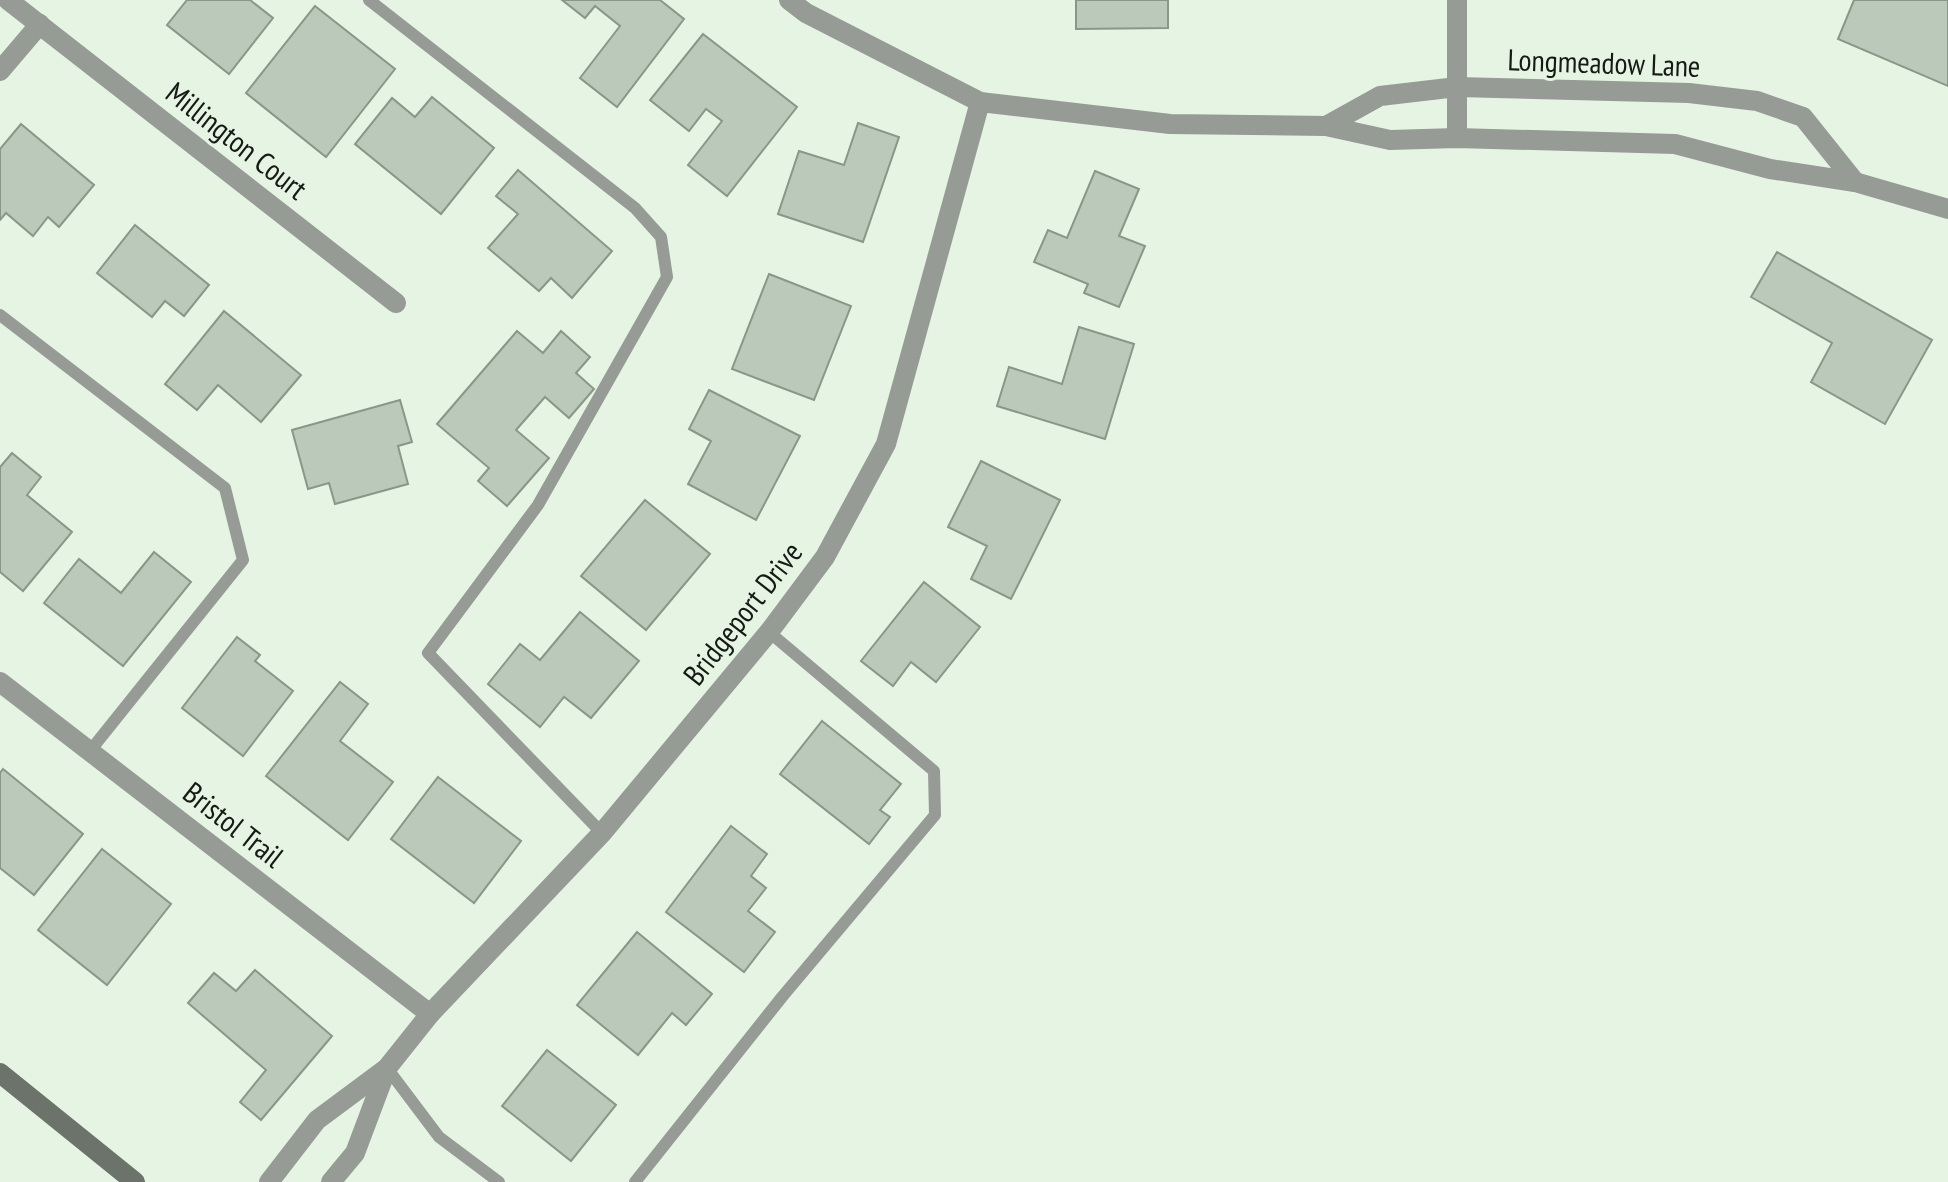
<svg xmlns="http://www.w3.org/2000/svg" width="1948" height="1182" viewBox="0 0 1948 1182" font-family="'PT Sans Narrow',sans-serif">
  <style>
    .building { fill: #bbc9ba; stroke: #8a9688; stroke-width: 2 }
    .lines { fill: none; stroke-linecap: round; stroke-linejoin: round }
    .service { stroke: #969b95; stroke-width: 12 }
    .minor { stroke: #969b95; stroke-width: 20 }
    .secondary { stroke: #6b736a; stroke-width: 20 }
    .labels { text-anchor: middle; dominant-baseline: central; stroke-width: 6; stroke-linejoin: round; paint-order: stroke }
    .street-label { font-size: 30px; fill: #151a14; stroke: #e6f4e4 }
  </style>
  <rect width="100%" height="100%" fill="#e6f4e4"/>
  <!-- building -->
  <g class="building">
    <polygon points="187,0 250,0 273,18 229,74 167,25"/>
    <polygon points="562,0 660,0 684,19 617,107 580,78 620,26 595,6 585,18"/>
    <polygon points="1076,0 1168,0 1168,28 1076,29"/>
    <polygon points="1854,0 1948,0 1948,86 1838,39"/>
    <polygon points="315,6 395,69 326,157 246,93"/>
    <polygon points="703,34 797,107 727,196 688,165 722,121 706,109 689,131 650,100"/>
    <polygon points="432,97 494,148 441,214 355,144 392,98 415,117"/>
    <polygon points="858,123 899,137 863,242 778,214 799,151 844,165"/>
    <polygon points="21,124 94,185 59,227 48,217 33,236 6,213 0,220 0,149"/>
    <polygon points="518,170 612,251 572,298 551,278 539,291 488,248 518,214 496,196"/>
    <polygon points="1095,171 1139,189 1119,236 1145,246 1119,307 1084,293 1088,284 1034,262 1048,230 1067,238"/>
    <polygon points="135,225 209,285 184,316 165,301 152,317 97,273"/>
    <polygon points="1777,252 1932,340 1885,424 1811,382 1832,343 1751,297"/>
    <polygon points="769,274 851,306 814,400 732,369"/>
    <polygon points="224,311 301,375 261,422 218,385 197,410 165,384"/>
    <polygon points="1079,327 1134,344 1105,439 997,406 1009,367 1062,384"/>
    <polygon points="517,331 543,353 561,331 590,357 576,373 594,389 569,418 545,397 516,430 549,458 507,506 478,481 489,468 437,424"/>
    <polygon points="709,390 800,436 756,520 688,484 711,441 689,429"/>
    <polygon points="400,400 412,442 398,446 408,484 335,504 329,483 308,489 292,430"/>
    <polygon points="12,453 41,477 27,495 72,532 23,591 0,572 0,467"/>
    <polygon points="981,461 1060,500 1011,599 971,579 987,546 948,527"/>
    <polygon points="645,500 710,554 646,630 581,576"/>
    <polygon points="154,552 191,582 123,666 44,603 79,559 121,593"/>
    <polygon points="924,582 980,627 936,682 911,662 893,686 861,661"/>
    <polygon points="580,612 639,661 591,718 564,697 540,727 488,684 520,644 540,660"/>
    <polygon points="237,637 260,655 255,661 293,691 243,756 182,708"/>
    <polygon points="340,682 368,704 340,741 393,782 348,840 266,776"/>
    <polygon points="822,721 901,784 880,810 890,817 869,844 780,774"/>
    <polygon points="3,769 83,834 34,895 0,868 0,773"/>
    <polygon points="438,777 521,841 474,903 391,839"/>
    <polygon points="731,826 767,854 751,876 766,888 748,911 775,932 744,972 666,912"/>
    <polygon points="102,849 171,904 107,985 38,930"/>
    <polygon points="637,932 712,994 686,1025 672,1013 638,1055 577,1005"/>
    <polygon points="255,970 332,1036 261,1120 240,1102 266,1070 188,1003 214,973 236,991"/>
    <polygon points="547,1050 616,1105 571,1161 502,1106"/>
  </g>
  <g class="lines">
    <!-- service -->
    <g class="service">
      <polyline points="369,0 635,208 661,237 667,277 538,505 428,653 602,833"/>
      <polyline points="0,315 225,488 243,560 90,751"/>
      <polyline points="387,1068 439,1137 499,1182"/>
      <polyline points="635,1182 782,997 935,815 934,771 769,632"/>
    </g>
    <!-- minor -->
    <g class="minor">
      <polyline points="8,0 396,303"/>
      <polyline points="789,0 806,13 980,102 1170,124 1326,126 1390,140 1457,138 1675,144 1770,169 1855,182 1948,209"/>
      <polyline points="0,71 40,24"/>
      <polyline points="1326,126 1380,96 1457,87 1689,93 1757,101 1803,117 1855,182"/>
      <polyline points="1457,138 1457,0"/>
      <polyline points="0,682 430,1014"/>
      <polyline points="269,1182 317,1120 387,1068 430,1014 602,833 769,632 825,557 886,444 980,102"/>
      <polyline points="331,1182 355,1153 387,1068"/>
    </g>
    <!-- secondary -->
    <polyline class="secondary" points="0,1073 135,1182"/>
  </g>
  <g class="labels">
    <!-- street labels -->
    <g class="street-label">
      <text transform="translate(1604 62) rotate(2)">Longmeadow Lane</text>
      <text transform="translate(237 140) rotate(38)">Millington Court</text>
      <text transform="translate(742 613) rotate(-52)">Bridgeport Drive</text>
      <text transform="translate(234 824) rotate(38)">Bristol Trail</text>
    </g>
  </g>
</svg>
